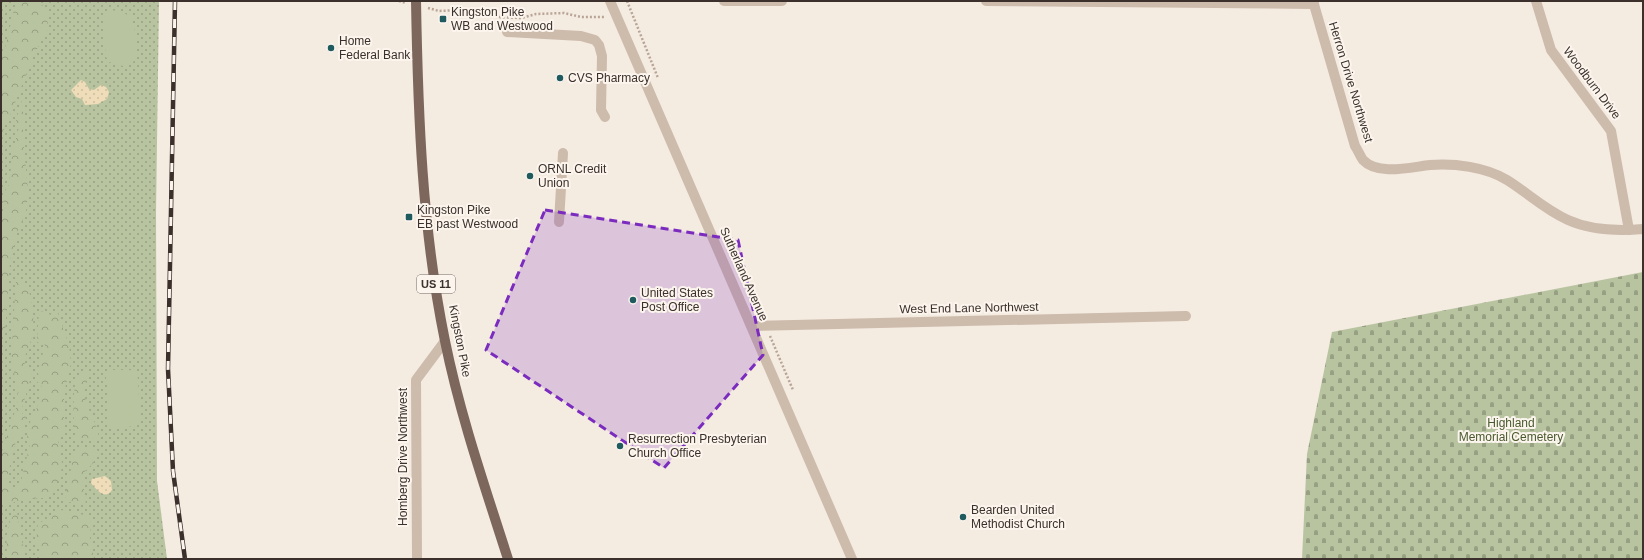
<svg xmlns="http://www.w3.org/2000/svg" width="1644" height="560" viewBox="0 0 1644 560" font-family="Helvetica,sans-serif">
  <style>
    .grass { fill: url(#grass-dots) }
    .forest { fill: url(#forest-crowns) }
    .sand { fill: url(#sand-dots) }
    .cemetery { fill: url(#cemetery-stones) }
    .green { fill: #b8c4a0 }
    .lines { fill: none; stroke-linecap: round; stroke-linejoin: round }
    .path { stroke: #b9a596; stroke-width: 2.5; stroke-dasharray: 2 2; stroke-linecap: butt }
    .minor { stroke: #cdbbac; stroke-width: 10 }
    .major { stroke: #7d675c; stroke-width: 10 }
    .rail-casing { stroke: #3b302b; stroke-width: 4.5 }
    .rail { stroke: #fbf5ee; stroke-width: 3; stroke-dasharray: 9; stroke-linecap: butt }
    .marked { fill: #7b2cbf; fill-opacity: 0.2; stroke: #7b2cbf; stroke-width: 3; stroke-dasharray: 8 5; stroke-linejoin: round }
    .poi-dot { fill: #1f5a5e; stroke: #fbf5ee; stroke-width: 1.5 }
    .labels { text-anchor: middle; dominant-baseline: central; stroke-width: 4; stroke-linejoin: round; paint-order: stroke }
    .shield { fill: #fbf5ee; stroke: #756b66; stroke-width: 1 }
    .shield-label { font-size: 11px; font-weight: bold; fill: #3b302b }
    .poi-label { font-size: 12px; fill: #3b302b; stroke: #fbf5ee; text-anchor: start }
    .street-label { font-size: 12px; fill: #3b302b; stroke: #fbf5ee }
    .park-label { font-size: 12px; fill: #4a5a2e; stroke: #fbf5ee }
  </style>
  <defs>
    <pattern id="grass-dots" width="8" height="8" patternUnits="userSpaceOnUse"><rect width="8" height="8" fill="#b8c4a0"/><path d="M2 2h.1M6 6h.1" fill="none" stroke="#97a083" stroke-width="1.8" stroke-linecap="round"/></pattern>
    <pattern id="forest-crowns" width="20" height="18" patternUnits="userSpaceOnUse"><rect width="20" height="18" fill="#b8c4a0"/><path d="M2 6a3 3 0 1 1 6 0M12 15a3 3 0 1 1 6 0" fill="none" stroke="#97a083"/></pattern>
    <pattern id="sand-dots" width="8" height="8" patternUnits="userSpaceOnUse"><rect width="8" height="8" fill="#efdcb8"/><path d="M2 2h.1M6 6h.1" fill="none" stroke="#cebd9e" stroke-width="1.8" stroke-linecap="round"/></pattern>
    <pattern id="cemetery-stones" width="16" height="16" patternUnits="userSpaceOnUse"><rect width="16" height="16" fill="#b8c4a0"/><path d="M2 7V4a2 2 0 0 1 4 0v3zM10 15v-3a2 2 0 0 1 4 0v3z" fill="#97a083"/></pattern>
  </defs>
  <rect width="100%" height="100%" fill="#f4ebe1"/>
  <!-- grass -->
  <polygon class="grass" points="1,1 159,1 156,212 157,481 167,559 1,559"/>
  <!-- forest -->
  <g class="forest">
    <polygon points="16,1 40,1 47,13 48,28 33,57 8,121 5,124 1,143 1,65"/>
    <polygon points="23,97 23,139 28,190 26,212 17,233 10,261 5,334 1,329 1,223 4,209 3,194 8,186 12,162 11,157 19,127 16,120"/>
    <path d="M18 279H21C34 290 35 321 32 337 30 345 26 353 23 361L32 373 21 412 26 417 21 438 16 441 6 482 7 486 19 488 20 486 30 444 27 438 31 418 35 415 42 387 36 380 45 345 37 342 39 310 51 315 58 313 69 345 71 363 64 393V433L59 440 58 444 62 463 61 475 55 490 49 497C32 500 23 497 6 506L3 504 1 494V455L17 405 18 390 11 359 16 281Z"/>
    <path d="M87 368 89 369C89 378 83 387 85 397 88 413 99 424 99 441H78C72 435 73 389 76 380L81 377Z"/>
    <path d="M81 449H96L98 451C95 465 89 465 82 476L86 505 69 502 65 499 74 453Z"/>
    <polygon points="61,510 84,515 91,520 90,541 94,559 43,559 36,541 38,524"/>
    <path d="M17 512 25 559H7C7 543 4 523 17 512Z"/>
  </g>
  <!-- sand -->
  <g class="sand">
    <polygon points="81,80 85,82 89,89 94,90 101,85 106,87 109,92 107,99 98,104 85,105 82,99 76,97 71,90"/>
    <path d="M105 476 111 481 112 490C105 501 96 489 91 483L92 479Z"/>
  </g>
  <!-- cemetery -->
  <polygon class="cemetery" points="1643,272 1643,559 1302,559 1307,454 1332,332"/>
  <!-- green -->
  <g class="green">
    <polygon points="112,10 124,13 131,17 137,38 137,60 123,66 109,62 106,57 103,27 106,14"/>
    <path d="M113 370H130L136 372 138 379 140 420 137 426 113 428C104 419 109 408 109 397 109 387 103 381 108 372Z"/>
  </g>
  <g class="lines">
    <!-- path -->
    <g class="path">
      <polyline points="399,1 406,3"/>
      <polyline points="627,1 658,78"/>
      <polyline points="428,8 439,11 459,10 497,17 521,18 536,14 564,13 581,17 605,17"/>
      <polyline points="732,250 761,315"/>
      <polyline points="770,336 793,390"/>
    </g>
    <!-- minor -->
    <g class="minor">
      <polyline points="610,1 852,559"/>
      <polyline points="724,1 782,1"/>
      <polyline points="986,1 1314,4"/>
      <path d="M1313 1 1355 146C1358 150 1360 156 1363 160 1378 176 1411 167 1430 165 1454 163 1486 167 1507 180 1528 193 1544 209 1568 220 1590 230 1619 231 1643 229"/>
      <polyline points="1536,1 1551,50 1611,131 1629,230"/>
      <polyline points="507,32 581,36 595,40 599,45 602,56 601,110 605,117"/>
      <polyline points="559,222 563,153"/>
      <polyline points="752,326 1186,316"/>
      <polyline points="417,559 416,380 445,341"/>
    </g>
    <!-- major -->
    <path class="major" d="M416 1C418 115 422 229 445 341 460 415 485 487 508 559"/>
    <!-- rail casing -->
    <g class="rail-casing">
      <polyline id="rail" points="175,1 168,369 173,471 185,559"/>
    </g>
    <!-- rail -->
    <use href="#rail" class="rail"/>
  </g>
  <!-- marked area -->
  <path class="marked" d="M545 210 738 240 763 355 664 468 486 350Z"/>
  <!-- markers -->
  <g class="poi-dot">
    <rect x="439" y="15" width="8" height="8" rx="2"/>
    <circle cx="331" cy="48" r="4"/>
    <circle cx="560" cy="78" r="4"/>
    <circle cx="530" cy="176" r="4"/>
    <rect x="405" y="213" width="8" height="8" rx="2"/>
    <circle cx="633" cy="300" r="4"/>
    <circle cx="620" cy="446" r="4"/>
    <circle cx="963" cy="517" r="4"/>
  </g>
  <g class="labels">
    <!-- shield labels -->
    <rect class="shield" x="417" y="275" width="38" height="18" rx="3"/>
    <g class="shield-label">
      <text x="436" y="284">US 11</text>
    </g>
    <!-- poi labels -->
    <g class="poi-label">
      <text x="451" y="12">Kingston Pike<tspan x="451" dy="14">WB and Westwood</tspan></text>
      <text x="339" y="41">Home<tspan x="339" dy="14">Federal Bank</tspan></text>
      <text x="568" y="78">CVS Pharmacy</text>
      <text x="538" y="169">ORNL Credit<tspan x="538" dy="14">Union</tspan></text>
      <text x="417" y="210">Kingston Pike<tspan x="417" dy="14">EB past Westwood</tspan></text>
      <text x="641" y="293">United States<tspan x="641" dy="14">Post Office</tspan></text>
      <text x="628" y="439">Resurrection Presbyterian<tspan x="628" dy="14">Church Office</tspan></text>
      <text x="971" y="510">Bearden United<tspan x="971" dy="14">Methodist Church</tspan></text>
    </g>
    <!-- street labels -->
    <g class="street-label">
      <text transform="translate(1351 82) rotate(73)">Herron Drive Northwest</text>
      <text transform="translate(1592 83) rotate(53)">Woodburn Drive</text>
      <text transform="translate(744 274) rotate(66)">Sutherland Avenue</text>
      <text transform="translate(969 308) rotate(-1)">West End Lane Northwest</text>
      <text transform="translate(460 341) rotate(79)">Kingston Pike</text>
      <text transform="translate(403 457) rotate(-90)">Homberg Drive Northwest</text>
    </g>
    <!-- park labels -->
    <g class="park-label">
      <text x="1511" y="423">Highland<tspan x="1511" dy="14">Memorial Cemetery</tspan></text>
    </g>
  </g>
  <!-- border -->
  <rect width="1644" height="560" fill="none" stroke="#3b302b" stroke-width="4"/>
</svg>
